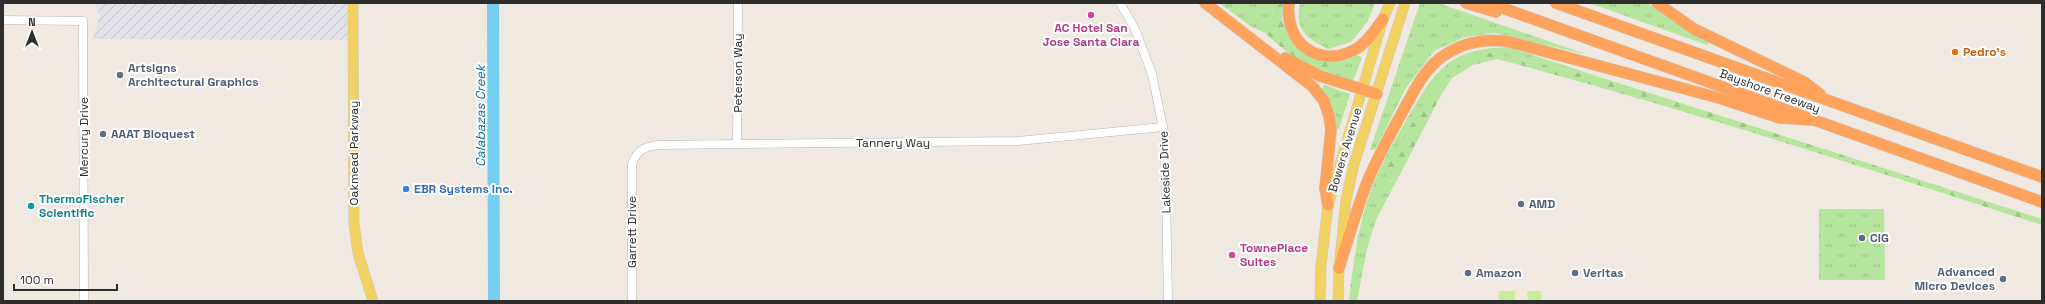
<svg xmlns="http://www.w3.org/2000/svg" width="2045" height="304" viewBox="0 0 2045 304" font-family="'Space Grotesk',sans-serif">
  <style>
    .industrial { fill: url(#industrial-furrows) }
    .grass { fill: url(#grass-tufts) }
    .forest { fill: url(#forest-firs) }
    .pitch { fill: #c9ec9a }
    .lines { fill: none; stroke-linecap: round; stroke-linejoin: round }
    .river { stroke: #75cff0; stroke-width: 12 }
    .minor-casing { stroke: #b4b7c1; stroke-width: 9 }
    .major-casing { stroke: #c9c9c9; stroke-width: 11 }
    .highway-casing { stroke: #c9c9c9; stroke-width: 12 }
    .minor { stroke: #fff; stroke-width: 8 }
    .major { stroke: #f2d163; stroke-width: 10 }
    .highway { stroke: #ffa35c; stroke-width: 11 }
    .hotel-dot { fill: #d1479c; stroke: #fff; stroke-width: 1.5 }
    .food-dot { fill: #e8710a; stroke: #fff; stroke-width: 1.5 }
    .service-dot { fill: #5c6f8a; stroke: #fff; stroke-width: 1.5 }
    .shop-dot { fill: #3f7fe0; stroke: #fff; stroke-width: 1.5 }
    .culture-dot { fill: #0f9aa8; stroke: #fff; stroke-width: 1.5 }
    .labels { text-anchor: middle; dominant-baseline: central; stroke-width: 4; stroke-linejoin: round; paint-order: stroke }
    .hotel-label { font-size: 12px; font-weight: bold; fill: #b23c85; stroke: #fff }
    .food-label { font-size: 12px; font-weight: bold; fill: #c56008; stroke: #fff; text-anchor: start }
    .service-label { font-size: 12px; font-weight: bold; fill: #4e5e75; stroke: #fff; text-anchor: start }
    .street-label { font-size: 12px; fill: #2e2e2e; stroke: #fff }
    .shop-label { font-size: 12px; font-weight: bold; fill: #366cbe; stroke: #fff; text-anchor: start }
    .culture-label { font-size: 12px; font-weight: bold; fill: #0d838f; stroke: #fff; text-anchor: start }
    .water-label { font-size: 13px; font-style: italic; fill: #0d6fa3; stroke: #fff }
  </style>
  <defs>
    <pattern id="industrial-furrows" width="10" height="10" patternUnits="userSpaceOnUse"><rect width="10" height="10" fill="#e3e1e8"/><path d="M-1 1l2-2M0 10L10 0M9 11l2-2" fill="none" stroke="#c3c1c7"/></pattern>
    <pattern id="grass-tufts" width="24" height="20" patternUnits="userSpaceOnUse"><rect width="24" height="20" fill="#b6e59e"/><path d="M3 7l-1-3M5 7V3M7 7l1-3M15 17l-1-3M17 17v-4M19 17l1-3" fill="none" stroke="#9dc588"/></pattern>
    <pattern id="forest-firs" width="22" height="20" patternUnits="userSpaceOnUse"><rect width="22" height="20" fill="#b6e59e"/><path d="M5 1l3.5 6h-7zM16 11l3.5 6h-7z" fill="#9dc588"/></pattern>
  </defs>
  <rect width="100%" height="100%" fill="#efe9e1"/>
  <!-- industrial -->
  <polygon class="industrial" points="95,3 347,3 348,40 93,39 100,16"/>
  <!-- grass -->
  <g class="grass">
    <polygon points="1219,3 1272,3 1273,19 1277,32 1268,29 1265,33 1252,27"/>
    <path d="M1300 3H1375L1368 21 1351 42 1328 49C1305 37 1295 31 1300 3Z"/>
    <polygon points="1420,3 1438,3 1588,55 1495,33 1465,37 1434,51 1406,88 1375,150 1370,150"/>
    <polygon points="1589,3 1648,3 1663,15 1709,43 1707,45"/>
    <path d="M1508 47 1606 79 1492 53 1454 68 1389 183 1399 176 1376 220 1367 249 1357 301H1349C1353 261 1359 220 1374 182 1383 160 1396 138 1408 117 1422 94 1431 74 1455 59 1472 49 1490 48 1508 47Z"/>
    <polygon points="1357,55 1362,58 1353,81 1318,69 1330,66 1329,61"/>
    <polygon points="1325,85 1350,94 1339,129 1333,128 1321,89"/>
    <polygon points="1819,209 1884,209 1885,280 1819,280"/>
  </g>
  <!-- forest -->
  <g class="forest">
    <polygon points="1272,3 1283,3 1282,20 1290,39 1308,56 1329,61 1330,66 1318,69 1289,54 1265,33 1268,29 1277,32 1273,19"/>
    <path d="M1492 53 1606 79 2042 219V225C1861 167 1681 107 1497 59L1473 65 1452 78 1440 97 1399 176 1388 183 1386 166 1427 99 1454 68 1476 55Z"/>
  </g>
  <!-- pitch -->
  <g class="pitch">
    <rect x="1499" y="291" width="16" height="10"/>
    <polygon points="1527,291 1541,291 1541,301 1528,301"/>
  </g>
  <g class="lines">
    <!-- river -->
    <polyline class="river" points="493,3 494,301"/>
    <!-- minor casing -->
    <g class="minor-casing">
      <g id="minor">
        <polyline points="1120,3 1135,29 1152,74 1165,137 1168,301"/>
        <polyline points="3,20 83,21 84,301"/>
        <polyline points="737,144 738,3"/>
        <path d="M632 301V164C637 150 644 147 658 145L1018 141 1163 127"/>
      </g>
    </g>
    <!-- major casing -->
    <g class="major-casing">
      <g id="major">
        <polyline points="353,3 354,224 358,253 373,301"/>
        <polyline points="1320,301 1321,266 1328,205 1383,19 1390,3"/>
        <polyline points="1338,301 1339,268 1346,200 1354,164 1405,3"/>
      </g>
    </g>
    <!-- highway casing -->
    <g class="highway-casing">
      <g id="highway">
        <polyline points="1205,3 1312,86 1324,101 1329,116 1331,130 1325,189 1328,205"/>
        <path d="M1289 3C1284 42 1318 69 1354 50 1366 44 1375 30 1383 19"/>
        <polyline points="1466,3 1496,12"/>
        <polyline points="1489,3 2042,202"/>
        <polyline points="1556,3 2042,177"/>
        <polyline points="1657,3 1694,29 1804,82 1820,94"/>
        <polyline points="1285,58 1320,76 1377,94"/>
        <path d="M1339 268C1348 240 1356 212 1366 185 1376 159 1390 135 1403 111 1413 93 1422 73 1439 59 1460 43 1485 38 1510 42L1719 98 1780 118 1814 120"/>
      </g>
    </g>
    <!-- minor -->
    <use href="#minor" class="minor"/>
    <!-- major -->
    <use href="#major" class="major"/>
    <!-- highway -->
    <use href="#highway" class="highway"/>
  </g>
  <!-- markers -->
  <g class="hotel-dot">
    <circle cx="1091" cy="15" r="4"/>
    <circle cx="1232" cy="255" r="4"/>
  </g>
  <circle class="food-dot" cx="1955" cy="52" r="4"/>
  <g class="service-dot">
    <circle cx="120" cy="75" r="4"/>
    <circle cx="103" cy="134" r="4"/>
    <circle cx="1521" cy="204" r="4"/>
    <circle cx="1862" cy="238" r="4"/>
    <circle cx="1468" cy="273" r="4"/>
    <circle cx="1575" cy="273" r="4"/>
    <circle cx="2003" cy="279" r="4"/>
  </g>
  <circle class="shop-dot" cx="406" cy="189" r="4"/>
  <circle class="culture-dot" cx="31" cy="206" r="4"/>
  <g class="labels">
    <!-- hotel labels -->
    <g class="hotel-label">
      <text x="1091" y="28">AC Hotel San<tspan x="1091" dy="14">Jose Santa Clara</tspan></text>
      <text x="1240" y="248" text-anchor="start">TownePlace<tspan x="1240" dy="14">Suites</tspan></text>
    </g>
    <!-- food labels -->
    <g class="food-label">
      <text x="1963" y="52">Pedro’s</text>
    </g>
    <!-- service labels -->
    <g class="service-label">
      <text x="128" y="68">Artsigns<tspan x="128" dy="14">Architectural Graphics</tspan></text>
      <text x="111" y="134">AAAT Bioquest</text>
      <text x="1529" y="204">AMD</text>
      <text x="1870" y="238">CIG</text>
      <text x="1995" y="272" text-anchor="end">Advanced<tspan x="1995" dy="14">Micro Devices</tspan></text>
      <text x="1476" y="273">Amazon</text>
      <text x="1583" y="273">Veritas</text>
    </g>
    <!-- street labels -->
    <g class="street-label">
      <text transform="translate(738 73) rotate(-90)">Peterson Way</text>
      <text transform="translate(1770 91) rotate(20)">Bayshore Freeway</text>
      <text transform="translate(84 137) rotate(-90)">Mercury Drive</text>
      <text x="893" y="143">Tannery Way</text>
      <text transform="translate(1345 150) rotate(-73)">Bowers Avenue</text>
      <text transform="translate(354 153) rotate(-90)">Oakmead Parkway</text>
      <text transform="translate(1165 172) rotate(-92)">Lakeside Drive</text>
      <text transform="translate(632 232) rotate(-90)">Garrett Drive</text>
    </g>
    <!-- shop labels -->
    <g class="shop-label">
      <text x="414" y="189">EBR Systems Inc.</text>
    </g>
    <!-- culture labels -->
    <g class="culture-label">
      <text x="39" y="199">ThermoFischer<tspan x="39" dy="14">Scientific</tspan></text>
    </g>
    <!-- water labels -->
    <g class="water-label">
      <text transform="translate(480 116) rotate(-90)">Calabazas Creek</text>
    </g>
  </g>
  <!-- border -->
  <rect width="2045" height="304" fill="none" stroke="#2e2e2e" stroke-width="8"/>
  <!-- north arrow -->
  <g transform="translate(32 32)" stroke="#ffffff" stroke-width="3" paint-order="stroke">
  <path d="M0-3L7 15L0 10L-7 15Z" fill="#2e2e2e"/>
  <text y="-6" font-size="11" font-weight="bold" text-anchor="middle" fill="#2e2e2e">N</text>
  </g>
  <!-- scale -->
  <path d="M14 284v6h103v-6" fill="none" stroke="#2e2e2e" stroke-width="2"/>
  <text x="20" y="284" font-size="12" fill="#2e2e2e" stroke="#ffffff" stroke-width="3" paint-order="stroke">100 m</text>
</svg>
